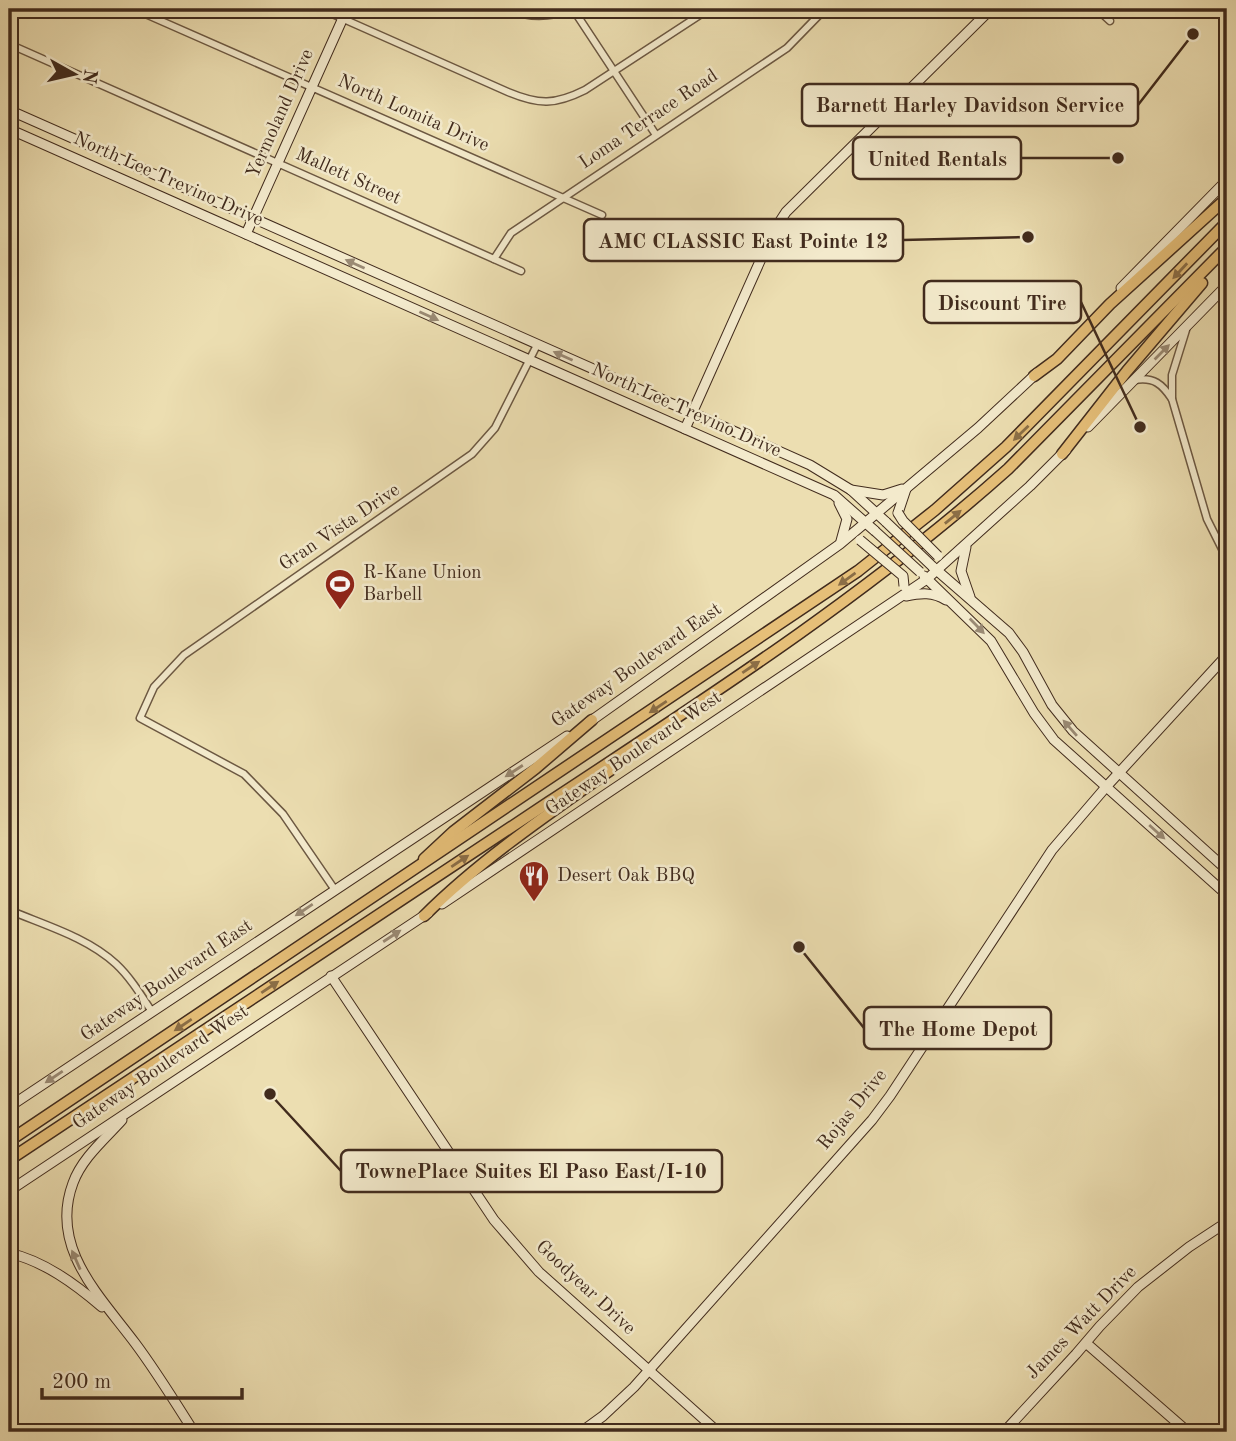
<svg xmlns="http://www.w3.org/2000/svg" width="1236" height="1441" viewBox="0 0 1236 1441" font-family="'Old Standard TT',serif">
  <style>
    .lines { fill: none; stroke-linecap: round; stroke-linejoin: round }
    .street-casing { stroke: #6c5842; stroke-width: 9 }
    .secondary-casing { stroke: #412b1d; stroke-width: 11 }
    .highway-casing { stroke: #412b1d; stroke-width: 13 }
    .street { stroke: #f3eacc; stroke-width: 6 }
    .secondary { stroke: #f3eacc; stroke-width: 9 }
    .highway { stroke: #e6bf78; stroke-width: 10 }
    .secondary-bridge-casing { stroke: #412b1d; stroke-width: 11; stroke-linecap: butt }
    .secondary-bridge { stroke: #f3eacc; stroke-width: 9 }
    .oneway { fill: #9a8a74 }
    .oneway2 { fill: #8b6e46 }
    .labels { text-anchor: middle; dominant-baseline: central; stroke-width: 5; stroke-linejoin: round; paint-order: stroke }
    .street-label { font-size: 19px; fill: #412b1d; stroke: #f3eacc }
    .poi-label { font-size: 19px; fill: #412b1d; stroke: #f3eacc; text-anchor: start }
    .leader { fill: none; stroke: #412b1d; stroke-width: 2.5 }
    .callout-dot { fill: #412b1d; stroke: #f3eacc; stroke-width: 2.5 }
    .callout { fill: #f3eacc; stroke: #412b1d; stroke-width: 2.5 }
    .callout-label { font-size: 21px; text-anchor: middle; font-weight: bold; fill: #412b1d }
  </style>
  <rect width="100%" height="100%" fill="#ecdeb1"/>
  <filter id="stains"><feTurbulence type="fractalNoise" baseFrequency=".00286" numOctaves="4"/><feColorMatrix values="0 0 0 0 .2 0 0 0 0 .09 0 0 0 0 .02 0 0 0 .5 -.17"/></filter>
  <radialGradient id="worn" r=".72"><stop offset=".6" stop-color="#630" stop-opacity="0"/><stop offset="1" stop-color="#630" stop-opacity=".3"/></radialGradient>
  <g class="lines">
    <!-- street casing -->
    <g class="street-casing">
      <g id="street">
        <polyline points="134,9 602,215"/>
        <path d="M321 9 508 92C539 105 555 105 585 90L709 9"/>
        <path d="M508 9C529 18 549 18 570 9"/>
        <polyline points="573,9 656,135"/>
        <polyline points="1097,9 1110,21"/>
        <polyline points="9,44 521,271"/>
        <polyline points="494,259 511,233 787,48 825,9"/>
        <polyline points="1186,330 1172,375 1172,399 1207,519 1227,559"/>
        <path d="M1135 380C1154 377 1162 384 1172 399"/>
        <polyline points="335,890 283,814 244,774 140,718 154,687 184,655 472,454 495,428 537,345"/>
        <path d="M9 910C44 925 87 937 116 964 130 977 141 995 152 1012"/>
      </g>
    </g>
    <!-- secondary casing -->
    <g class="secondary-casing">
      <g id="secondary">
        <polyline points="9,110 810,465 851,490 886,522"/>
        <polyline points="9,129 834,495 875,531"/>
        <polyline points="246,234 347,9"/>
        <polyline points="1121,288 1227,180"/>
        <polyline points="1088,427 1227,285"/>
        <polyline points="685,429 773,232 786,212 991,9"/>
        <polyline points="851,490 883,495 902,489"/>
        <polyline points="839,503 847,519 841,541"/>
        <polyline points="898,513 906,489"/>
        <polyline points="966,547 961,571 970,597"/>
        <polyline points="933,567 1009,633 1023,652 1052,705 1073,731 1227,870"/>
        <polyline points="924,576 991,641 1034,713 1054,740 1227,895"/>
        <path d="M906 596C921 593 933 592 946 600"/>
        <polyline points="588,723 840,544 978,428 1037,373"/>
        <polyline points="442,904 927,579 1030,486 1066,450"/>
        <polyline points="331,976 494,1220 539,1272 718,1432"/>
        <polyline points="9,1107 567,736"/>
        <path d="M122 1120C105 1139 82 1158 73 1183 49 1247 99 1295 135 1343 156 1371 175 1402 194 1432"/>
        <polyline points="9,1191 428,913"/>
        <path d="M9 1253C44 1261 75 1284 102 1307"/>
        <polyline points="1086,1343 1188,1432"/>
        <polyline points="581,1432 603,1416 634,1387 872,1120 890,1096 1052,850 1106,787 1227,655"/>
        <polyline points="1004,1432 1076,1354 1100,1326 1138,1287 1189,1247 1227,1222"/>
      </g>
    </g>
    <!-- highway casing -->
    <g class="highway-casing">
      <g id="highway">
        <polyline points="1034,376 1057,359 1110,304 1227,198"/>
        <polyline points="1062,454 1127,371 1202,283"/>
        <polyline points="424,859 453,832 536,768 592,720"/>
        <path d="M424 916C479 861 548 814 612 769"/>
        <polyline points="9,1141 858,571 935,510 1006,447 1227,222"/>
        <path d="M9 1160C189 1041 369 921 549 802 707 698 867 595 1008 469L1227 247"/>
      </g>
    </g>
    <!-- street -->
    <use href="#street" class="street"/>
    <!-- secondary -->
    <use href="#secondary" class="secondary"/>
    <!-- highway -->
    <use href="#highway" class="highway"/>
    <!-- secondary-bridge casing -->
    <g class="secondary-bridge-casing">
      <g id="secondary-bridge">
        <polyline points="898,513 903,521 938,556"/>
        <polyline points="886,522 932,566"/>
        <polyline points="875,531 920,572"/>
        <polyline points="860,540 903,576 904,586"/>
      </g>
    </g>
    <!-- secondary-bridge -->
    <use href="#secondary-bridge" class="secondary-bridge"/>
  </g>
  <!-- one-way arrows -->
  <defs><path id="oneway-solid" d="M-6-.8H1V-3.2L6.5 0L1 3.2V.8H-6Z" transform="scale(1.75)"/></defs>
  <g class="oneway">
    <use href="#oneway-solid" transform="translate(355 264) rotate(-156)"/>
    <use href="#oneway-solid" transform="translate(429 316) rotate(24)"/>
    <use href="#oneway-solid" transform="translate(1162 352) rotate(-45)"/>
    <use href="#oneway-solid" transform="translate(563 356) rotate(-156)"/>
    <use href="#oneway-solid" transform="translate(977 626) rotate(46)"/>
    <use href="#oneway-solid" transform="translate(1070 728) rotate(-131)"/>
    <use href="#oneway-solid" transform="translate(514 771) rotate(147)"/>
    <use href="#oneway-solid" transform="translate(1157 832) rotate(42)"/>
    <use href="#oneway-solid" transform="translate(304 910) rotate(146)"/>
    <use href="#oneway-solid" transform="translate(392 936) rotate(-33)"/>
    <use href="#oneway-solid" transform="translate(54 1077) rotate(146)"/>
    <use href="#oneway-solid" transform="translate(76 1260) rotate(-114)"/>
  </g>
  <g class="oneway2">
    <use href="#oneway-solid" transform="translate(1180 271) rotate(133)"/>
    <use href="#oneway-solid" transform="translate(1021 433) rotate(136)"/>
    <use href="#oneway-solid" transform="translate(953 517) rotate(-39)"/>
    <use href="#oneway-solid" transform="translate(847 579) rotate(144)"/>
    <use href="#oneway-solid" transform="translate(751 667) rotate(-34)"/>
    <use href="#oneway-solid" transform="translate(658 707) rotate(146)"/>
    <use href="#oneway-solid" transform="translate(460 861) rotate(-34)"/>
    <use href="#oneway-solid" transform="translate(270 987) rotate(-34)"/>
    <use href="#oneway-solid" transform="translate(183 1025) rotate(146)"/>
  </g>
  <!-- icons -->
  <defs>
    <g id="stadium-pin" transform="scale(1.575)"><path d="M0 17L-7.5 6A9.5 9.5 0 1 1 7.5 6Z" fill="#8f2418" stroke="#f3eacc"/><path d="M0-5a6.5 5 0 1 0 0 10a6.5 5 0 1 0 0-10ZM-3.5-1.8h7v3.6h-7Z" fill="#fff"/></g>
    <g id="restaurant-pin" transform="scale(1.575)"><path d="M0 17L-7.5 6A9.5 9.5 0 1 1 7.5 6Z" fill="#8f2418" stroke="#f3eacc"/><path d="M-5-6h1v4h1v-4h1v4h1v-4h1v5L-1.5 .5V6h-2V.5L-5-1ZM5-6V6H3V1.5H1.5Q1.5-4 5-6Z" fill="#fff"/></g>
  </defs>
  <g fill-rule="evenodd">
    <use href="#stadium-pin" x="340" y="584"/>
    <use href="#restaurant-pin" x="534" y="876"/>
  </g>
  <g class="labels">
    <!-- street labels -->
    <g class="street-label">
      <text transform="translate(281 114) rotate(-66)">Yermoland Drive</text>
      <text transform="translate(413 114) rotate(24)">North Lomita Drive</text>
      <text transform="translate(649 120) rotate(-34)">Loma Terrace Road</text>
      <text transform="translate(348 177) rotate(24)">Mallett Street</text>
      <text transform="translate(168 180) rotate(24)">North Lee Trevino Drive</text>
      <text transform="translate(686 411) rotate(24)">North Lee Trevino Drive</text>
      <text transform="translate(340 528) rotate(-34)">Gran Vista Drive</text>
      <text transform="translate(637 666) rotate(-35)">Gateway Boulevard East</text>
      <text transform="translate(634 754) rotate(-34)">Gateway Boulevard West</text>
      <text transform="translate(167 981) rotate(-34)">Gateway Boulevard East</text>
      <text transform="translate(161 1068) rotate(-34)">Gateway Boulevard West</text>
      <text transform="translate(853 1110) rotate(-51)">Rojas Drive</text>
      <text transform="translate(585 1288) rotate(43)">Goodyear Drive</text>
      <text transform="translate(1082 1323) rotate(-46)">James Watt Drive</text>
    </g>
    <!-- poi labels -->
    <g class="poi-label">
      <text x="363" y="573">R-Kane Union<tspan x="363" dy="22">Barbell</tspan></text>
      <text x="557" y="876">Desert Oak BBQ</text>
    </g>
  </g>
  <!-- callouts -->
  <path class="leader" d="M1193 34L1138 105M1118 158L1021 158M1028 237L903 240M1140 427L1081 302M799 947L864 1028M270 1094L341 1171"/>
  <g class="callout-dot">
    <circle cx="1193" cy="34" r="7"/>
    <circle cx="1118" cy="158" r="7"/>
    <circle cx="1028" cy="237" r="7"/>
    <circle cx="1140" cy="427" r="7"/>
    <circle cx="799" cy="947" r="7"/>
    <circle cx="270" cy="1094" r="7"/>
  </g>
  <g class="callout">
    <rect x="802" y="84" width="336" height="42" rx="7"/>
    <rect x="853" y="137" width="168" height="42" rx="7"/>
    <rect x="584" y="219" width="319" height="42" rx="7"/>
    <rect x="924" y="281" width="157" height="42" rx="7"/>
    <rect x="864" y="1007" width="187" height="42" rx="7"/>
    <rect x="341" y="1150" width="381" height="42" rx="7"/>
  </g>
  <g class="callout-label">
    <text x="970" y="112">Barnett Harley Davidson Service</text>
    <text x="937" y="166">United Rentals</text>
    <text x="743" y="248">AMC CLASSIC East Pointe 12</text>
    <text x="1002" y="310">Discount Tire</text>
    <text x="958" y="1036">The Home Depot</text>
    <text x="531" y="1178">TownePlace Suites El Paso East/I-10</text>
  </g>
  <!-- margin -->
  <rect width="1236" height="1441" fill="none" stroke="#ecdeb1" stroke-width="35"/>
  <rect x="10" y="10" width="1215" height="1420" fill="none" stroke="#412b1d" stroke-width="3.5"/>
  <rect x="18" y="18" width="1201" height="1406" fill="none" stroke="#412b1d" stroke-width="2"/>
  <!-- north arrow -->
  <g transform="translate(74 74) rotate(98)" stroke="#f3eacc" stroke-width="5" paint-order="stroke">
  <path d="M0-5L12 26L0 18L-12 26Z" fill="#412b1d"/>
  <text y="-10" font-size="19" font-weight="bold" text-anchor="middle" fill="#412b1d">N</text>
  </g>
  <!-- scale -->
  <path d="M42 1388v10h200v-10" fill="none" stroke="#412b1d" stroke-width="3.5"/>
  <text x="52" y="1388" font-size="21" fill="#412b1d" stroke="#f3eacc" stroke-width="5" paint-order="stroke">200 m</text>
  <rect width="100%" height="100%" filter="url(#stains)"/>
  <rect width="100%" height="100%" fill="url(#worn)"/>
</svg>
